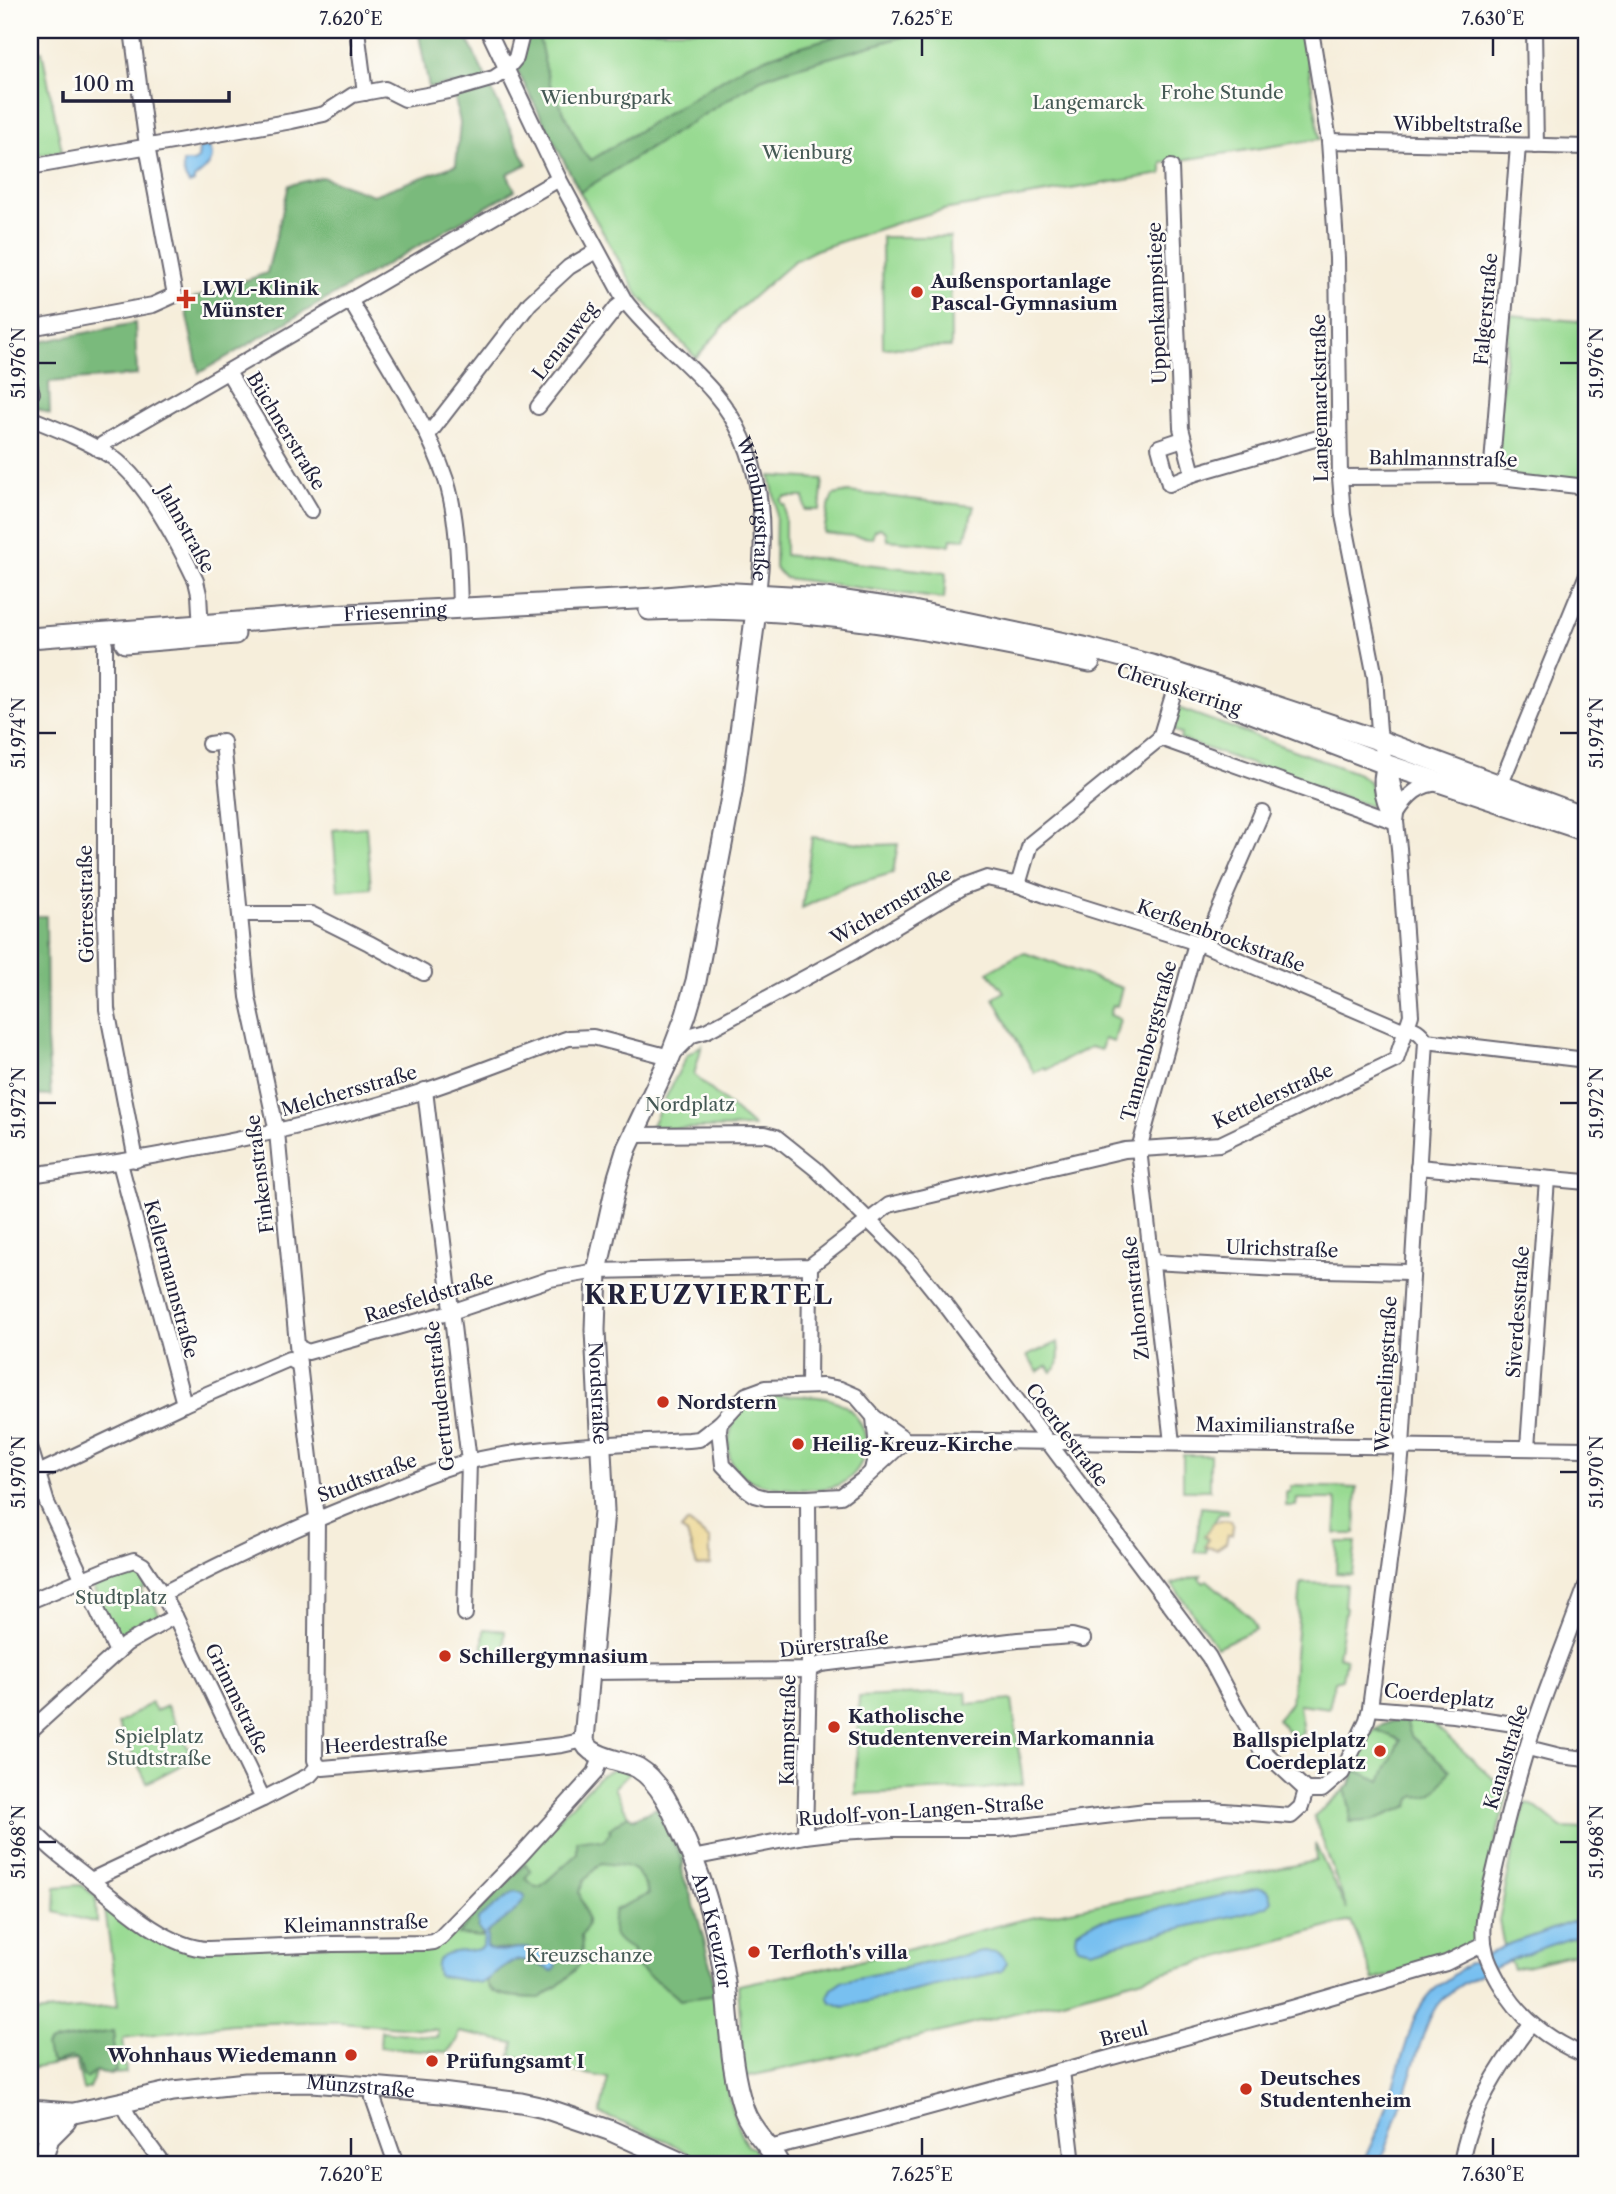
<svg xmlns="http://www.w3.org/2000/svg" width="1616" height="2194" viewBox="0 0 1616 2194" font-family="'Libre Caslon Text',serif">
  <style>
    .green { fill: #98da92; stroke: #5d7e66; stroke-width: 2 }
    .forest { fill: #7aba7c; stroke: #4e6e5c; stroke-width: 2 }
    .sand { fill: #eeda9e; stroke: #887e6c; stroke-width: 2 }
    .water { fill: #78c0f0; stroke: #4d7196; stroke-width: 2 }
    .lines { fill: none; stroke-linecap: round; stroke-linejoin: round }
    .street-casing { stroke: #6c6973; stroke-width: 18 }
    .secondary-casing { stroke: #6c6973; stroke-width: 23 }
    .street { stroke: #fff; stroke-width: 14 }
    .secondary { stroke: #fff; stroke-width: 19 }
    .ticks { fill: none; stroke: #22223b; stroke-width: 2.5 }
    .poi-dot { fill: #c8321e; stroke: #fdfcf7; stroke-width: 2.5 }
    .labels { text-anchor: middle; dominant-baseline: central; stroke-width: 5; stroke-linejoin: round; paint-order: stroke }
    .park-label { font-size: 19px; fill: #455955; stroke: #fdfcf7 }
    .street-label { font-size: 19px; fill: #22223b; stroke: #fdfcf7 }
    .poi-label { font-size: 19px; font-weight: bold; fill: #22223b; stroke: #fdfcf7; text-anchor: start }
    .district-label { font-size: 26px; font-weight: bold; letter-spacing: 2px; fill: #22223b; stroke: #fdfcf7 }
    .neatline { fill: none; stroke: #22223b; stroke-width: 2.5 }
    .ticks-label { font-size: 18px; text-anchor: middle; fill: #22223b }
  </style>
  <rect width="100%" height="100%" fill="#fdfcf7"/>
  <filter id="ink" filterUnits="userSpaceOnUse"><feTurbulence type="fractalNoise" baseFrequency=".0143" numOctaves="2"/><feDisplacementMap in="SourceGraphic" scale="14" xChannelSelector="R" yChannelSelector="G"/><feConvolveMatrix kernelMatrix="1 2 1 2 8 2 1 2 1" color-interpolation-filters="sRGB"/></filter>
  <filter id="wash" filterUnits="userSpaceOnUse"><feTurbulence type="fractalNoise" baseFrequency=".00686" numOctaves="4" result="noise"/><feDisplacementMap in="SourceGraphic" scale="28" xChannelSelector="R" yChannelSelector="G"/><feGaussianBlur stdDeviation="1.57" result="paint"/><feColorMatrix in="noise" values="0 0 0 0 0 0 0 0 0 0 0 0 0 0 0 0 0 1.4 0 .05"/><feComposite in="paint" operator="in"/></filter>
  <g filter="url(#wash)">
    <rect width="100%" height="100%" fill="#f6eedb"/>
    <!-- green -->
    <g class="green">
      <polygon points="530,30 1303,30 1320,139 1162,163 1162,174 943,210 906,220 816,250 794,261 735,313 696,358 639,296 580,192 517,70"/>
      <polygon points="42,51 62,151 30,157 30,53"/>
      <polygon points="882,237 950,237 951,347 883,348"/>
      <polygon points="1511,315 1586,322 1586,487 1491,476"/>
      <polygon points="770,476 823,479 820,510 805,510 804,497 785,497 781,500 782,504 785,505 785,555 946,573 944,599 785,578 775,568 776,505"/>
      <polygon points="848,492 974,506 965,539 951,538 950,545 887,540 886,532 880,528 874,531 872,538 824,533 828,508 833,495"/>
      <polygon points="1178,708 1359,774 1370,782 1375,808 1180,739 1181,734 1173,730"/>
      <polygon points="366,827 371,888 338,891 333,830"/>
      <polygon points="812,837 876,845 898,844 893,873 850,885 802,908"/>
      <path d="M1025 953 1122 988 1117 1006 1113 1005 1110 1015 1120 1019 1114 1042 1104 1039 1101 1050 1090 1047 1046 1070 1044 1067 1034 1073 994 998 1004 992C999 983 993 980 988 972L1018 955Z"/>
      <polygon points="702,1045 694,1075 754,1127 650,1129 687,1055"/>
      <path d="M1058 1342C1059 1354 1061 1363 1052 1372L1047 1366 1038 1372 1027 1356Z"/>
      <path d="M778 1396C809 1397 841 1391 859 1421 865 1430 867 1441 865 1451 862 1467 851 1481 835 1486 817 1492 762 1490 747 1478 742 1475 735 1469 732 1463 723 1445 732 1417 748 1405 757 1399 767 1398 778 1396Z"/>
      <rect x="1183" y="1455" width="27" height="35"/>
      <polygon points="1290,1486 1357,1488 1355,1534 1335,1534 1337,1505 1335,1499 1297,1499 1296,1506 1286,1506 1286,1492 1290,1492"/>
      <polygon points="1201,1507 1228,1510 1228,1514 1219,1514 1205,1537 1208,1539 1206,1553 1195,1552"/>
      <polygon points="1337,1542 1356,1542 1352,1574 1336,1573"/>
      <polygon points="134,1569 138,1572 146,1587 141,1590 145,1600 151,1597 160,1616 115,1636 92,1585"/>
      <polygon points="1201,1575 1199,1579 1204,1583 1207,1580 1251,1618 1256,1629 1217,1647 1172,1584"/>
      <polygon points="1301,1583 1346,1584 1344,1607 1346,1608 1338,1656 1346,1658 1342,1679 1335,1681 1329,1708 1299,1704 1303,1733 1294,1738 1277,1719 1291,1703"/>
      <polygon points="484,1629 505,1631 503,1661 482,1659"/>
      <polygon points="966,1692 967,1704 1012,1700 1023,1784 983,1789 855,1794 859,1697"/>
      <polygon points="151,1703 156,1711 167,1706 193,1759 147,1783 118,1724"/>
      <path d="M1426 1717 1508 1792 1484 1884 1474 1948 1374 1980 1351 1921C1149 1975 949 2036 744 2077L738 1985 859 1961 1021 1920 1316 1861 1315 1844 1347 1910 1314 1816 1350 1786C1355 1757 1362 1731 1392 1721 1402 1717 1415 1718 1426 1717Z"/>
      <path d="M614 1768 631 1771 614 1788 628 1815 634 1819 662 1806 686 1857C680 1869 682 1875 688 1887 699 1922 710 1958 716 1995 724 2045 721 2102 747 2146L753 2148 762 2164H699L686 2152 667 2141 600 2114 608 2078 550 2067 545 2062 511 2056 514 2043 459 2032 458 2041 447 2052 380 2047 381 2031 437 2037 438 2030 340 2022H304L232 2024 123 2038 126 2073 111 2074 96 2071 90 2088 83 2090 76 2060 30 2069V2016L32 2013 118 2006 103 1894 175 1943 434 1946 601 1775Z"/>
      <polygon points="1526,1803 1534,1806 1562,1828 1586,1829 1586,1951 1514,1969 1503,1942 1499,1921 1514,1845"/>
      <polygon points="81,1885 96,1897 97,1923 55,1912 56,1887"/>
    </g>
    <!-- forest -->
    <g class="forest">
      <polygon points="418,30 463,30 527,164 507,174 515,190 199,373 184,302 267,273 289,185 322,177 373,195 456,165 460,123 452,84 429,88"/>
      <polygon points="530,30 538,33 549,82 584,153 591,160 746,65 785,51 857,30 927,30 783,71 761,79 580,192 517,70"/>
      <polygon points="135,323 137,375 49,382 50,414 30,405 30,344"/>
      <polygon points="30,916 46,916 47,1040 51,1096 30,1095"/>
      <path d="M1395 1720H1406L1411 1736 1450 1770C1442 1783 1434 1800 1416 1796L1411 1799 1409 1806 1371 1821 1349 1822 1350 1809 1345 1788 1350 1786 1355 1770 1381 1781 1400 1740 1374 1729Z"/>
      <path d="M656 1808 683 1862C679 1872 684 1878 688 1888 701 1922 709 1959 716 1995L680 2000C665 1984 648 1978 633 1963V1950C615 1941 608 1932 615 1910L649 1894C636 1863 631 1867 601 1863L585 1879 579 1892C583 1909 594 1920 581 1936 582 1945 583 1956 579 1964 572 1977 551 1991 540 1998 524 1997 491 1999 486 1981 512 1958 520 1954 552 1971L556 1960C545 1953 532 1948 519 1948 504 1948 474 1959 489 1930L478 1928 484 1937 458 1935 473 1917 525 1864 531 1871 525 1878 536 1887 541 1886 577 1854V1841L591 1839 603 1841 611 1831 609 1829 628 1815 634 1819Z"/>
      <polygon points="114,2031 115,2039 113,2040 116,2071 112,2072 111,2074 95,2071 86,2079 83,2077 79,2061 71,2058 53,2063 48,2056 46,2046 51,2042"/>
    </g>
    <!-- sand -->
    <g class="sand">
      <polygon points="1224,1520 1230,1521 1233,1527 1232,1535 1228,1535 1226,1543 1217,1549 1205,1547 1208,1539 1204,1536 1213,1523"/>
      <polygon points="688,1522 710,1540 710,1565 697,1566 687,1534 681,1530"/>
    </g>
    <!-- water -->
    <g class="water">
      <path d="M204 146 210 148C217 163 204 170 194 179V182L189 184C184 177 182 170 183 162H193L198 159 199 149Z"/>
      <path d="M1259 1888C1269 1889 1270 1892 1272 1901L1267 1906 1256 1910 1091 1950 1078 1947 1075 1939 1076 1931 1093 1922Z"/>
      <path d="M515 1891 522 1893 525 1896C518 1914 500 1921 487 1933V1947C497 1955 507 1949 519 1948 533 1948 545 1953 556 1961 557 1966 557 1969 552 1971 531 1960 521 1954 500 1969 493 1974 489 1980 481 1983L438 1976C429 1941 470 1957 483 1947L484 1935 478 1928V1919Z"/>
      <path d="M1586 1917V1934C1549 1944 1462 1974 1438 2004 1429 2016 1424 2033 1419 2048 1408 2082 1398 2116 1386 2149L1378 2164H1362L1382 2121 1414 2019C1429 1986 1444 1984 1469 1963H1473L1504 1946Z"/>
      <path d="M982 1951C995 1951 1001 1951 1007 1963L1002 1971 843 2007 831 2002 828 1996 832 1989 843 1981Z"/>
    </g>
  </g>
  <g filter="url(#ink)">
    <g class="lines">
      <!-- street casing -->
      <g class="street-casing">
        <g id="street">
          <polyline points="357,30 365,93"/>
          <path id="s1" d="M488 30 559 179 625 301C651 335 686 360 714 393 765 452 767 529 757 602"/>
          <polyline points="1534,30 1536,146"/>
          <polyline points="1329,141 1586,147"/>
          <polyline points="30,167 292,121 324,114 353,95 385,89 405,99 449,91 494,78 506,70 516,58 523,30"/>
          <polyline points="1171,167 1181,428 1193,474 1339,432"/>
          <path d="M350 300C383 358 425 417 446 480 458 516 459 571 460 609"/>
          <polyline points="30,328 153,305 175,295 147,146 132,30"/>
          <polyline points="228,372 311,511"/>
          <polyline points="30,386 32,393"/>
          <polyline points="538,407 616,308 625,301"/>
          <path d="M30 418C57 429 88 441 112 457 146 481 178 543 196 581L199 594 201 631"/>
          <polyline points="428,435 530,303 569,267 596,251"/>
          <polyline points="1183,439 1159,447 1169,484 1193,474"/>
          <polyline points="98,449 103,444 559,179"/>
          <polyline points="1491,476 1518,146"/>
          <polyline points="1340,477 1491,476 1586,487"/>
          <polyline points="105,645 105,915 107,1009 136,1160"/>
          <polyline points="1160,738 1396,822"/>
          <polyline points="209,744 223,742 248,997 277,1132 298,1355 317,1518 315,1760 318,1766"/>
          <path d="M1385 764C1377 783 1384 806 1396 822"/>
          <polyline points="1500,786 1586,577"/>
          <path d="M1397 812C1408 795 1419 784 1440 783"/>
          <polyline points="1018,885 1030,844 1160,738 1176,685"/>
          <polyline points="240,914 311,914 369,943 424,973"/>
          <polyline points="1204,945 1262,812"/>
          <polyline points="425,1090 469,1461 465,1614"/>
          <polyline points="632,1135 765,1134 776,1137 816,1169 911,1262 948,1308 1209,1657 1235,1706 1260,1748 1306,1790"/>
          <polyline points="120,1163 184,1404"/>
          <polyline points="1418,1167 1586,1182"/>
          <path d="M30 1175C163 1157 296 1132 424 1091 473 1075 521 1055 569 1038L593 1037 670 1057 692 1035 706 1031 853 952 962 887 987 878 1018 885 1045 895 1204 945 1400 1029C1412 1026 1420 1031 1426 1041L1586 1060"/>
          <polyline points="1152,1262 1280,1269 1411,1272"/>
          <polyline points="298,1347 308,1352 451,1312 550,1279 597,1271 810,1266 889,1205 1125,1150 1220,1144 1396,1060 1411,1015 1399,848 1396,822 1398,805 1391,777 1385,764 1379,731 1375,677 1343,515 1340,477 1337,258 1329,141 1311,30"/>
          <polyline points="809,1386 810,1266"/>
          <polyline points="906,1440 865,1478 841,1496 808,1498 766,1498 755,1495 745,1488 723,1465 719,1430 720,1423 746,1395 765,1388 822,1386 840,1389 856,1396 874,1417 906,1440 1586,1449"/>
          <polyline points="1172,1443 1139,1149 1196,943"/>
          <polyline points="30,1447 47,1503 117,1652"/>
          <polyline points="1528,1447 1547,1179"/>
          <polyline points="872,1470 877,1449 874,1417"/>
          <polyline points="30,1477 184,1404 289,1359 299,1364"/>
          <path d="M1586 1586C1569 1633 1550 1679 1534 1726 1519 1770 1507 1818 1496 1864 1490 1892 1478 1924 1486 1953 1488 1963 1494 1973 1499 1982 1520 2019 1547 2039 1586 2056"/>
          <polyline points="30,1601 112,1567 134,1560 143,1565 162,1594"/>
          <polyline points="175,1616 263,1799"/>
          <polyline points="588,1672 809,1670 821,1664 1018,1640 1072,1636 1083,1639"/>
          <polyline points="1370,1708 1396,1509 1402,1447 1426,1041"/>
          <path d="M30 1731 126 1644 175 1616 162 1594C235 1556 308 1521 385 1492 413 1481 442 1467 471 1461 542 1445 616 1444 689 1440L699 1439 720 1423"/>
          <polyline points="1528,1748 1560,1756 1586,1759"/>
          <polyline points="318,1766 323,1768 473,1755 562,1745 584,1740"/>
          <polyline points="1306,1790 1322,1790 1342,1773 1367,1720 1370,1708 1454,1715 1534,1727"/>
          <path d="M30 1827C48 1848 70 1863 92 1881 121 1905 168 1948 208 1949L332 1944 426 1943 434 1942 441 1937 521 1855 595 1773 602 1756"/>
          <polyline points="805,1836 809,1670 808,1498"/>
          <polyline points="692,1858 805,1836 839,1832 894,1829 998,1829 1146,1811 1211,1810 1291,1816 1301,1807 1306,1790"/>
          <polyline points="91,1880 263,1799 310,1775 318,1766"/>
          <polyline points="1062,2071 1073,2164"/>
          <polyline points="374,2087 373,2098 396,2164"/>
          <polyline points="121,2102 129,2117 163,2164"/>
          <polyline points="769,2148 859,2126 1292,2008 1446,1963 1484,1944"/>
          <path d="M1461 2164C1469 2112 1499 2066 1531 2024"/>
        </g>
      </g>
      <!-- secondary casing -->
      <g class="secondary-casing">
        <g id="secondary">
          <path d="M649 610C800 603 944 631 1090 662"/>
          <path id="s2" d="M756 611 732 792 696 981 686 1015 670 1057 627 1148 618 1177 597 1271 595 1330 604 1511 584 1740C588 1758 623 1760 638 1768 663 1783 676 1819 687 1844 705 1887 719 1937 725 1983 730 2025 730 2070 744 2110 751 2131 770 2145 779 2164"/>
          <path id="s3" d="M30 638 329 615 655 598 718 592 825 598 913 611 1084 647 1152 665 1381 741 1586 817"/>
          <polyline points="125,643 235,634"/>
          <polyline points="1223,702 1385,764 1586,831"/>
          <polyline points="30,2110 70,2113"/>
          <path id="s4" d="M30 2133 74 2113 173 2091 246 2083 313 2082 441 2093 521 2103 544 2108 609 2130 684 2164"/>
          <polyline points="41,2164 49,2138 66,2121"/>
        </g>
      </g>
      <!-- street -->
      <use href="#street" class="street"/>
      <!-- secondary -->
      <use href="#secondary" class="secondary"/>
    </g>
  </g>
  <!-- ticks -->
  <path class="ticks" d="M351 38V56M922 38V56M1493 38V56M38 363H56M1560 363H1578M38 733H56M1560 733H1578M38 1103H56M1560 1103H1578M38 1472H56M1560 1472H1578M38 1842H56M1560 1842H1578M351 2138V2156M922 2138V2156M1493 2138V2156"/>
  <!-- markers -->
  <g class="poi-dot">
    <circle cx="917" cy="292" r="7"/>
    <path d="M182.5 288.5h7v7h7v7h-7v7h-7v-7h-7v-7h7z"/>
    <circle cx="663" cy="1402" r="7"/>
    <circle cx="798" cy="1444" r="7"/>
    <circle cx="445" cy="1656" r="7"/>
    <circle cx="834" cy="1727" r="7"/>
    <circle cx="1380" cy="1751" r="7"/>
    <circle cx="754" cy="1952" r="7"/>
    <circle cx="351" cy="2055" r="7"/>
    <circle cx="432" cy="2061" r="7"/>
    <circle cx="1246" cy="2089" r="7"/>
  </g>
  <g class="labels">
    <!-- park labels -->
    <g class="park-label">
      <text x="1222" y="92">Frohe Stunde</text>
      <text x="606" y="97">Wienburgpark</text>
      <text x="1088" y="102">Langemarck</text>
      <text x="807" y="152">Wienburg</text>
      <text x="690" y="1104">Nordplatz</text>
      <text x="121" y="1597">Studtplatz</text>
      <text x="159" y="1736">Spielplatz<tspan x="159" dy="22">Studtstraße</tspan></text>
      <text x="589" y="1955">Kreuzschanze</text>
    </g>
    <!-- street labels -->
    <g class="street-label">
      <text transform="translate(1458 125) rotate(1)">Wibbeltstraße</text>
      <text transform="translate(1157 303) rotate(-92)">Uppenkampstiege</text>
      <text transform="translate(1486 309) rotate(-85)">Falgerstraße</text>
      <text transform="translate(565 341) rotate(-52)">Lenauweg</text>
      <text transform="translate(1320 398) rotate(-91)">Langemarckstraße</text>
      <text transform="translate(286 431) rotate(59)">Büchnerstraße</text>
      <text transform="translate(1443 459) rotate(1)">Bahlmannstraße</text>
      <text stroke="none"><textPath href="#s1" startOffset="558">Wienburgstraße</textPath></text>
      <text transform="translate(186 529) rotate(61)">Jahnstraße</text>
      <text stroke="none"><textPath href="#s3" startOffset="366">Friesenring</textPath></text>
      <text transform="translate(1179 689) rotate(18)">Cheruskerring</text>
      <text transform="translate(86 904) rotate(-91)">Görresstraße</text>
      <text transform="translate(891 906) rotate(-30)">Wichernstraße</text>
      <text transform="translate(1221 936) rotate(20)">Kerßenbrockstraße</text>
      <text transform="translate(1149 1041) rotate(-75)">Tannenbergstraße</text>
      <text transform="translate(349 1091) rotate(-16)">Melchersstraße</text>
      <text transform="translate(1273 1096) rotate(-25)">Kettelerstraße</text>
      <text transform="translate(260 1174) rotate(-97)">Finkenstraße</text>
      <text transform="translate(1282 1249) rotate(2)">Ulrichstraße</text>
      <text transform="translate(171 1279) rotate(75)">Kellermannstraße</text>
      <text transform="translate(429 1297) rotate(-17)">Raesfeldstraße</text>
      <text transform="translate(1136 1298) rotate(-96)">Zuhornstraße</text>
      <text transform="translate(1518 1312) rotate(-86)">Siverdesstraße</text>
      <text transform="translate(1386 1374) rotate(-87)">Wermelingstraße</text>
      <text stroke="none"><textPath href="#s2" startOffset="805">Nordstraße</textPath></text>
      <text transform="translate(440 1396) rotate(-96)">Gertrudenstraße</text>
      <text transform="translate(1275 1426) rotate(1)">Maximilianstraße</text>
      <text transform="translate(1067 1435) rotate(53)">Coerdestraße</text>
      <text transform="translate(367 1478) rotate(-21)">Studtstraße</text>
      <text transform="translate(834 1644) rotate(-7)">Dürerstraße</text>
      <text transform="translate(1439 1696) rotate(6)">Coerdeplatz</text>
      <text transform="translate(237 1699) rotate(64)">Grimmstraße</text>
      <text transform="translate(788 1730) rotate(-89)">Kampstraße</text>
      <text transform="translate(386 1743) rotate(-4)">Heerdestraße</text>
      <text transform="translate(1506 1757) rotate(-73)">Kanalstraße</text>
      <text transform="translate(921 1811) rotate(-4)">Rudolf-von-Langen-Straße</text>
      <text transform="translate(356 1924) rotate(-2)">Kleimannstraße</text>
      <text stroke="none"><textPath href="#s2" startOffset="1398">Am Kreuztor</textPath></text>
      <text transform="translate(1124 2034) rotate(-15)">Breul</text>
      <text stroke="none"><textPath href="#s4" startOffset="338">Münzstraße</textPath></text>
    </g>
    <!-- poi labels -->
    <g class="poi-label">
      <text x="931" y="281">Außensportanlage<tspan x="931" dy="22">Pascal-Gymnasium</tspan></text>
      <text x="202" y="288">LWL-Klinik<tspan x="202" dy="22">Münster</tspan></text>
      <text x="677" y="1402">Nordstern</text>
      <text x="812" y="1444">Heilig-Kreuz-Kirche</text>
      <text x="459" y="1656">Schillergymnasium</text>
      <text x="848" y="1716">Katholische<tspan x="848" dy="22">Studentenverein Markomannia</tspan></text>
      <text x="1366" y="1740" text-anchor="end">Ballspielplatz<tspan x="1366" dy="22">Coerdeplatz</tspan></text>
      <text x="768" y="1952">Terfloth's villa</text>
      <text x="337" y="2055" text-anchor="end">Wohnhaus Wiedemann</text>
      <text x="446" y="2061">Prüfungsamt I</text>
      <text x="1260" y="2078">Deutsches<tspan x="1260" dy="22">Studentenheim</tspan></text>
    </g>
    <!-- district labels -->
    <g class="district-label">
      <text x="709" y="1295">KREUZVIERTEL</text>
    </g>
  </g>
  <!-- margin -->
  <rect width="1616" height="2194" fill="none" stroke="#fdfcf7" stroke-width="77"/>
  <!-- scale -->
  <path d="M63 91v10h166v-10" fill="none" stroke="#22223b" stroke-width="3.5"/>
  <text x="74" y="91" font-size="21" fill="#22223b" stroke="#fdfcf7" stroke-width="5" paint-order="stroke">100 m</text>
  <rect x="38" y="38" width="1540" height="2118" class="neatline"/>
  <g class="ticks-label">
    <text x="351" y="25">7.620°E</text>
    <text x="922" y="25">7.625°E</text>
    <text x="1493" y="25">7.630°E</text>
    <text transform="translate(19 363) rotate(-90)" y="6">51.976°N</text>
    <text transform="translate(1597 363) rotate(-90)" y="6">51.976°N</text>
    <text transform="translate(19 733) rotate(-90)" y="6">51.974°N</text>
    <text transform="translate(1597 733) rotate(-90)" y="6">51.974°N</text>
    <text transform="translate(19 1103) rotate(-90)" y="6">51.972°N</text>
    <text transform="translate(1597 1103) rotate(-90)" y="6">51.972°N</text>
    <text transform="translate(19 1472) rotate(-90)" y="6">51.970°N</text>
    <text transform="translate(1597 1472) rotate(-90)" y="6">51.970°N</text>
    <text transform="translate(19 1842) rotate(-90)" y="6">51.968°N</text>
    <text transform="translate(1597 1842) rotate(-90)" y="6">51.968°N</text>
    <text x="351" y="2181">7.620°E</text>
    <text x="922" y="2181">7.625°E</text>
    <text x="1493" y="2181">7.630°E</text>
  </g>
</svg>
